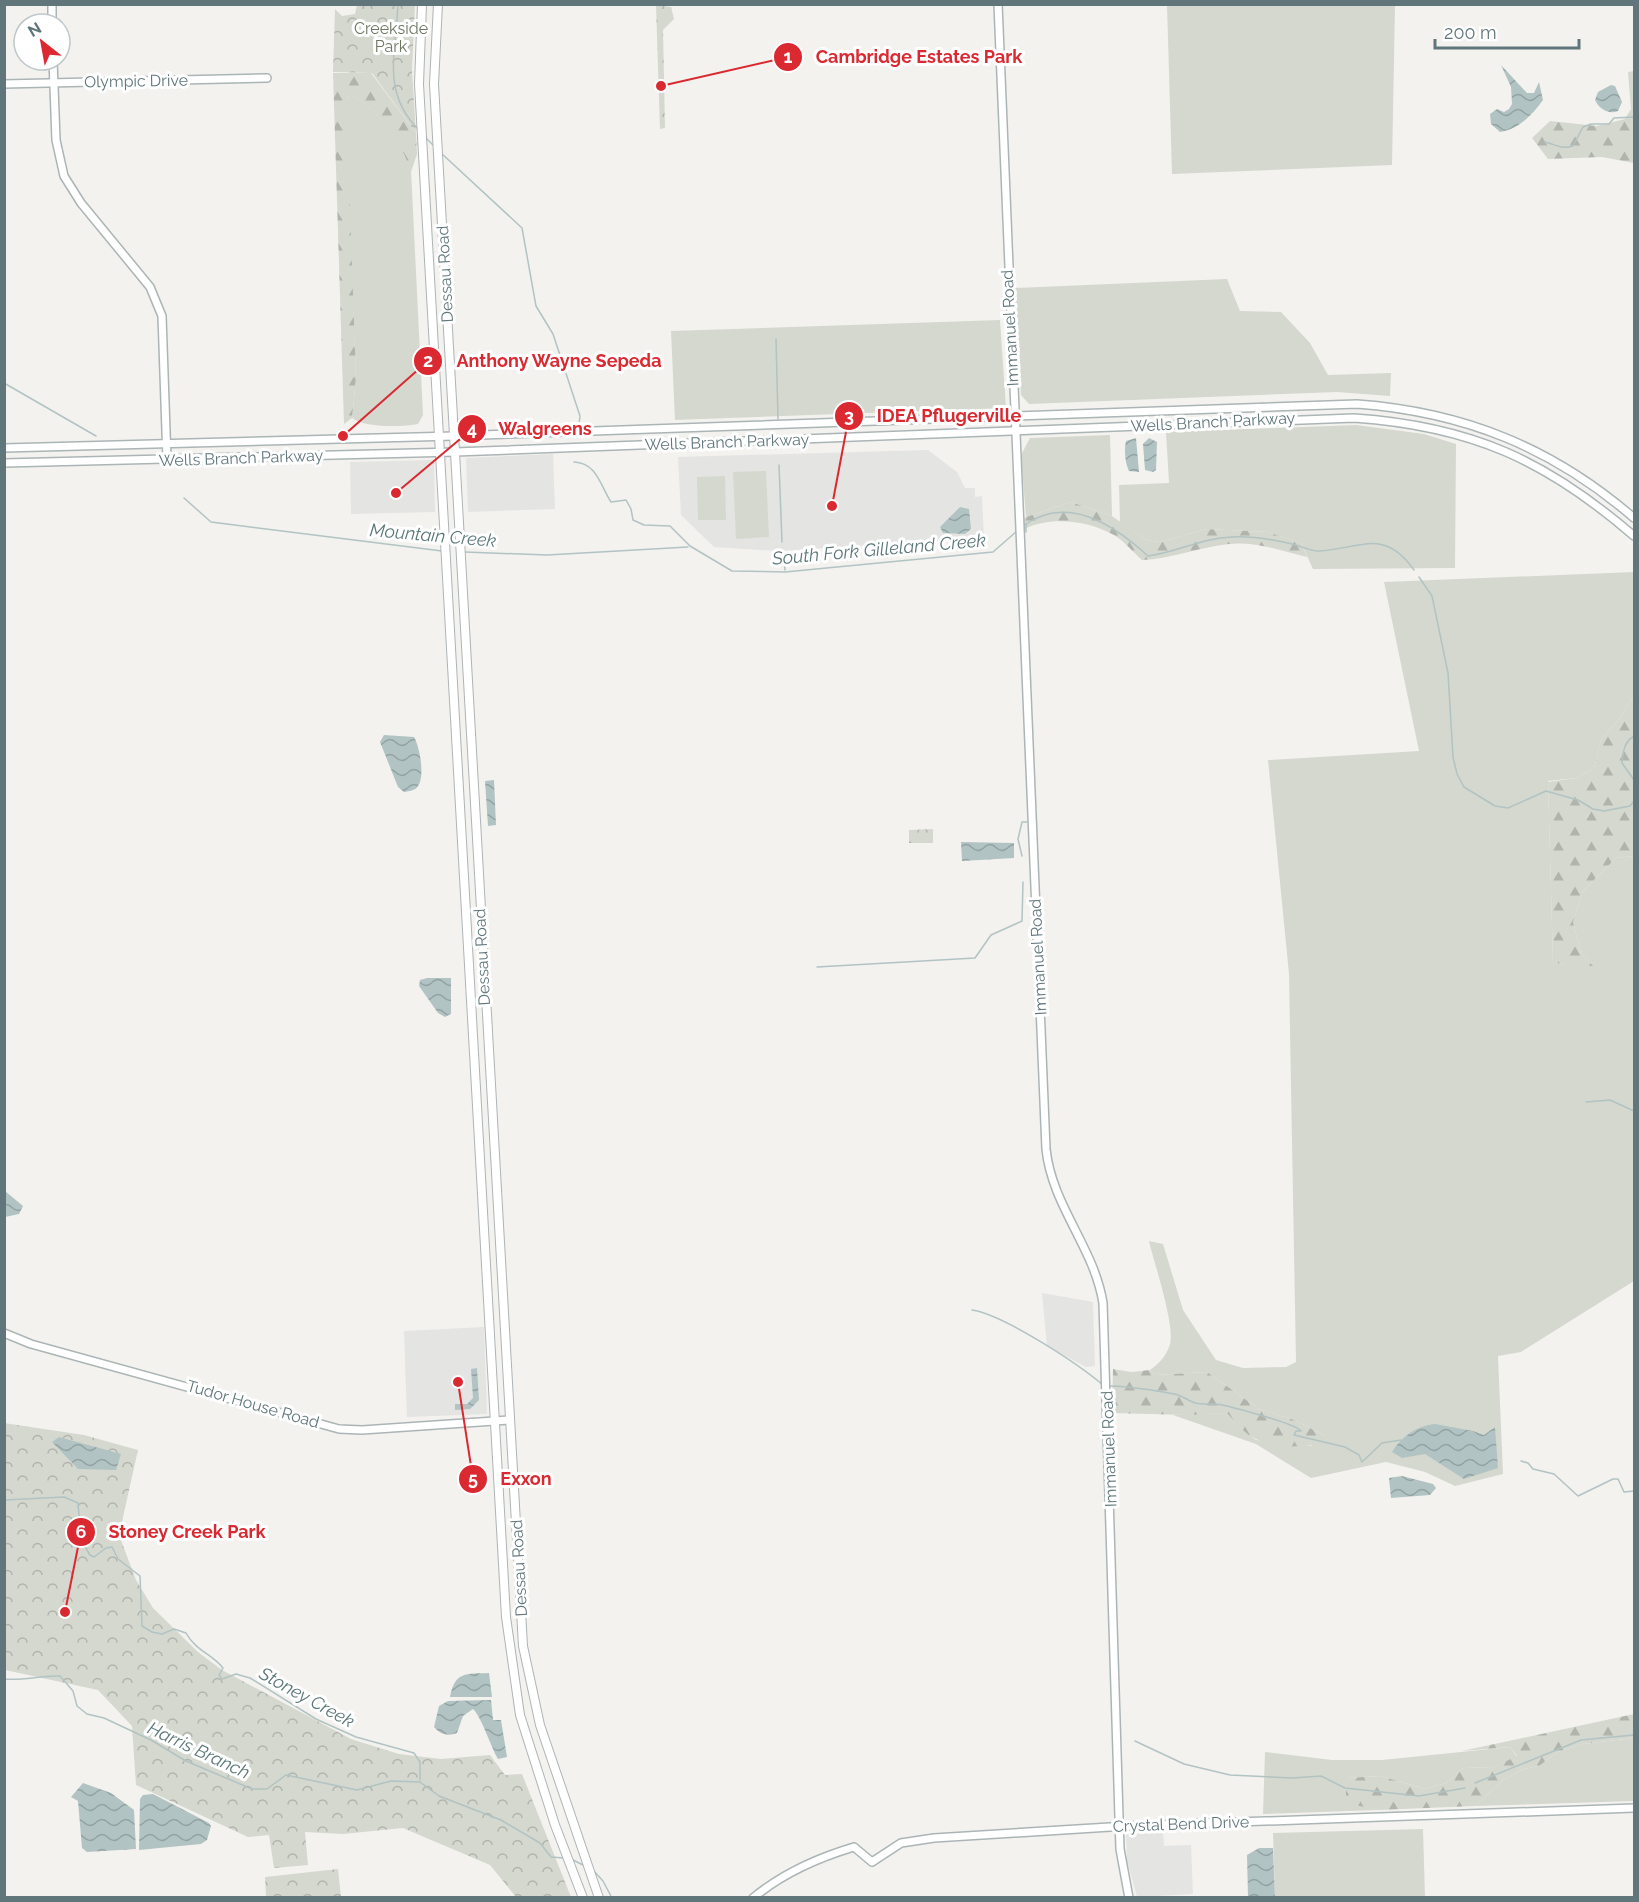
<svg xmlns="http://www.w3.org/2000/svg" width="1639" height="1902" viewBox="0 0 1639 1902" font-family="Raleway,sans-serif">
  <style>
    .built { fill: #e4e4e3 }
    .green { fill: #d5d8cf }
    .forest { fill: url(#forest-firs) }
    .park { fill: url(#park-crowns) }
    .water { fill: url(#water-waves) }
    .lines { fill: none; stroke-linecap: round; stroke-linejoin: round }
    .stream { stroke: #b1c3c3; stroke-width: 1.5 }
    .secondary-casing { stroke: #acb5b6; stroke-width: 10 }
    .primary-casing { stroke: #aeb4b6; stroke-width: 10 }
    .secondary { stroke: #fff; stroke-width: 7 }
    .primary { stroke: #fff; stroke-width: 8 }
    .labels { text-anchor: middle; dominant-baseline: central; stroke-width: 6; stroke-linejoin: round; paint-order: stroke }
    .park-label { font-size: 16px; fill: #6c7762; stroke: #fff }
    .street-label { font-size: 16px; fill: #60767a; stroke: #fff }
    .water-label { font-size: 18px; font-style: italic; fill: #5a7676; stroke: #fff }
    .leader { fill: none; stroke: #da2931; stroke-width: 2 }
    .callout-dot { fill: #da2931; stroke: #fff; stroke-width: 2 }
    .mark-label { font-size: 18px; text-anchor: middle; font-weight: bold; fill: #fff }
    .callout-label { font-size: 18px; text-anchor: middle; font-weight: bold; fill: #da2931; stroke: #fff; stroke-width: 6; stroke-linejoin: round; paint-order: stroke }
  </style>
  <defs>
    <pattern id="forest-firs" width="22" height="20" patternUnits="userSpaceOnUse" patternTransform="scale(1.5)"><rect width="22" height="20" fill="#d5d8cf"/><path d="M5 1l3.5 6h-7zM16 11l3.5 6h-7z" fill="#b0b4ad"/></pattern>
    <pattern id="park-crowns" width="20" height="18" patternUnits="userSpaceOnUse" patternTransform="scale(1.5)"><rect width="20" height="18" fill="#d5d8cf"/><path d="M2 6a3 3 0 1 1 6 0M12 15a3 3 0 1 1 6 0" fill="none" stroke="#b0b4ad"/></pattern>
    <pattern id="water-waves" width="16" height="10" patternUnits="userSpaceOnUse" patternTransform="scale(1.5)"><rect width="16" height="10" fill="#b1c3c3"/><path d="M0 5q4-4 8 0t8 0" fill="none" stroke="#93a3a3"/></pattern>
  </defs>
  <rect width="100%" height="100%" fill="#f3f2ef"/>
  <!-- built -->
  <g class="built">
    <polygon points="928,450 957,472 965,488 975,488 975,497 982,496 984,538 778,551 714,547 681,515 678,457"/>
    <polygon points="553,454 555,509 468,512 466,458"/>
    <polygon points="434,460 435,512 351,514 350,462"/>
    <polygon points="1042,1293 1093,1302 1095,1366 1086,1367 1047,1346"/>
    <polygon points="484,1327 487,1414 407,1417 404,1331"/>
    <polygon points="1163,1831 1164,1846 1191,1845 1193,1894 1137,1897 1127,1861 1126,1833"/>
  </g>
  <!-- green -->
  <g class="green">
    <polygon points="1167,5 1395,5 1392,165 1172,174"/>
    <path d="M352 95C379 112 402 140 411 170L423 415 418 424C403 427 364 428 352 418L356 378 345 110 346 99Z"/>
    <polygon points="1227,279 1240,311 1281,312 1310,343 1328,375 1391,373 1390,396 1337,392 1029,404 1021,395 1014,288"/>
    <polygon points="1000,320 1006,408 675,420 671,331"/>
    <polygon points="1356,425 1424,434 1456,444 1455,568 1313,569 1301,543 1268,532 1207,529 1160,542 1146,540 1120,522 1119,485 1169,483 1166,432"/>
    <polygon points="1110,435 1112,516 1071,502 1026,517 1021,455 1030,438"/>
    <polygon points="766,471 769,537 736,539 733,472"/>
    <polygon points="725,476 726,520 698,520 697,477"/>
    <path d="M1634 572V695L1620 718 1601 740 1594 768 1576 778 1548 781 1553 963 1592 965 1581 953 1573 922 1583 891 1616 858 1634 856V1281L1521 1352 1498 1356 1503 1474 1455 1486 1425 1472 1386 1462 1311 1478 1256 1444 1173 1415 1228 1413 1243 1430 1256 1440 1311 1446 1326 1436 1294 1420 1259 1409 1207 1372 1155 1375 1150 1370C1159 1364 1167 1355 1170 1344 1175 1324 1154 1263 1149 1241L1163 1244 1183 1310 1216 1360 1243 1368 1286 1367 1296 1362 1289 974 1268 760 1419 751 1384 582Z"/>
    <polygon points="1634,1738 1634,1801 1475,1806 1503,1780 1524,1769 1539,1766 1558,1752 1582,1744"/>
    <polygon points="1510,1747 1517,1757 1494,1767 1464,1768 1446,1783 1425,1789 1381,1776 1346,1778 1346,1802 1378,1810 1263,1814 1265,1752 1332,1760 1382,1760"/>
    <polygon points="1423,1829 1425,1897 1275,1897 1273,1833"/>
  </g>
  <!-- forest -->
  <g class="forest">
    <polygon points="1634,71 1634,163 1602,157 1548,159 1532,138 1550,121 1597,126 1625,119 1631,109 1628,72"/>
    <path d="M333 73H371L416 133 417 154 411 172C402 141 380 113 352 95L346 99 356 378 352 418 344 424Z"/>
    <path d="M1071 502 1112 516 1146 540 1160 542 1207 529 1268 532 1301 543 1307 557C1282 551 1255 541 1229 544 1199 547 1172 559 1142 560 1133 552 1124 541 1114 535 1087 520 1051 516 1024 529L1022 519 1026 517Z"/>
    <polygon points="1634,695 1634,856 1616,858 1583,891 1573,922 1581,953 1593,966 1553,963 1548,782 1576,778 1594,768 1601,740 1620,718"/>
    <path d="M1113 1369 1131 1372 1150 1370 1155 1375 1207 1372 1259 1409 1294 1420 1326 1436 1323 1443C1304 1448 1274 1448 1256 1439 1244 1434 1236 1422 1227 1413L1187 1415 1112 1413Z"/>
    <polygon points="1634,1714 1634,1738 1582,1744 1558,1752 1539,1766 1524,1769 1503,1780 1475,1806 1378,1810 1346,1803 1346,1778 1381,1776 1425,1789 1446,1783 1464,1768 1494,1767 1517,1756 1510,1747 1462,1751"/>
  </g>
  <!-- park -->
  <g class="park">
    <polygon points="357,5 415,5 412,70 416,133 372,73 333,72 335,9 342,16 355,14"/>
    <polygon points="656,5 671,7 674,19 663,30 665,128 660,129"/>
    <polygon points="933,829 933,843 909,843 909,830"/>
    <polygon points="4,1423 84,1435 138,1450 119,1535 136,1580 153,1608 198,1652 222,1670 351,1739 399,1754 441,1759 490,1755 505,1775 522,1774 571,1897 516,1897 490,1865 403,1828 343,1834 305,1832 308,1865 274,1868 269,1835 248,1837 136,1785 132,1726 98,1690 5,1670"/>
    <polygon points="338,1869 341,1897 266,1897 265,1877"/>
  </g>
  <!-- water -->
  <g class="water">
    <path d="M1501 65 1527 93H1534L1539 82 1543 100C1532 115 1519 129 1500 132L1491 124 1490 114 1497 109 1504 112 1509 109 1512 104 1511 87Z"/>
    <path d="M1611 85 1615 86 1622 102 1618 111C1609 115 1599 109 1595 100L1598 92Z"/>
    <path d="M1136 438 1139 472 1129 471C1125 463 1124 450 1126 441Z"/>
    <polygon points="1149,438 1157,442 1156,470 1153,472 1145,470 1143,444"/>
    <polygon points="960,507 969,509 971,529 965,534 943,533 940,527"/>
    <path d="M384 735 414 737C420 747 425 777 418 786 415 791 409 791 404 792L398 787 380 742Z"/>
    <polygon points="494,780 496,825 488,826 485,781"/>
    <polygon points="961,842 1014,843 1014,858 962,861"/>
    <polygon points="427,978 451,978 451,1014 445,1017 438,1013 419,986 420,980"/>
    <polygon points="5,1191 23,1206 19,1214 5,1217"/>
    <polygon points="477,1368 479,1400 470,1409 455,1410 455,1404 467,1404 473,1398 471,1369"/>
    <path d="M1435 1424 1473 1431 1484 1435 1495 1427 1498 1468 1464 1479 1425 1454 1402 1458 1392 1452C1402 1436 1416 1426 1435 1424Z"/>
    <polygon points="59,1437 121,1454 116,1470 78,1469 52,1442"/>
    <polygon points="1402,1476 1433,1484 1436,1488 1430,1495 1391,1498 1389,1478"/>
    <path d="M489 1673 492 1697H450C455 1671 466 1674 489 1673Z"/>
    <path d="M491 1700 493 1720H501L507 1757 498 1759C491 1747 481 1716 473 1709L463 1716 457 1733C447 1736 441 1735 434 1727L439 1706 448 1701Z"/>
    <polygon points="83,1783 111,1793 134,1810 136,1849 87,1852 82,1848 78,1801 71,1797"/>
    <polygon points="153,1794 209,1823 211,1826 207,1840 201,1844 139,1850 140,1799 143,1795"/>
    <polygon points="1259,1848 1273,1848 1275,1897 1248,1897 1247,1855"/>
  </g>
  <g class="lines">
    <!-- stream -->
    <g class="stream">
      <path d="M398 4C396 52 381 93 419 130"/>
      <polyline points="426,138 433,145"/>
      <path d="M1544 142C1556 144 1560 150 1573 146L1583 127 1591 124H1609L1614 118 1634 117"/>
      <polyline points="441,153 522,228 536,306 553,334 580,416 579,424"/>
      <polyline points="776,339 778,419"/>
      <polyline points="4,383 96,436"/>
      <path d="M574 462C597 463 600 485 611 502L626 500 631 509 633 520 644 525 670 526 690 546 732 571 785 572 993 552 1017 531"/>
      <polyline points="779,465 782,542"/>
      <polyline points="184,498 211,522 442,551"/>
      <polyline points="1026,524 1026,532"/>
      <path d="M1023 526C1067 494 1113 524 1148 556 1177 552 1202 538 1232 537 1251 536 1275 540 1292 544 1301 546 1310 551 1319 551 1360 549 1384 527 1414 570"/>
      <polyline points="783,550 785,570"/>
      <polyline points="465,552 547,555 688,547"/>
      <polyline points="1419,577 1432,596 1448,673 1453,757 1457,774 1464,787 1495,806 1508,808 1546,791 1578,800 1593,809 1604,811 1630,806 1634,801"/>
      <path d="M1634 736C1624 742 1623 752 1622 763L1634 780"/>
      <polyline points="1022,856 1018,839 1022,822 1027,822"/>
      <polyline points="817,967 975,958 991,935 1022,921 1023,882"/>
      <polyline points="1586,1102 1610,1100 1634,1111"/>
      <path d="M972 1310C1004 1315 1077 1363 1103 1385"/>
      <path d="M1109 1386C1120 1385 1167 1392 1178 1395 1184 1397 1189 1401 1195 1403 1205 1405 1217 1403 1227 1406 1239 1409 1296 1424 1301 1431H1296L1294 1435 1345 1447 1359 1455 1362 1462 1382 1443 1401 1440"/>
      <polyline points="1521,1461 1528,1463 1533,1469 1554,1474 1578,1496 1613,1479 1618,1479 1624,1492 1634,1491"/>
      <path d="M4 1500 64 1497 78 1503 81 1540 90 1555 94 1557 106 1548 112 1547 118 1559 140 1576 142 1626 152 1632 162 1634 174 1629 186 1633C196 1651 212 1654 223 1668L219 1675 222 1679 236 1674 250 1678 316 1719 356 1737 414 1753 420 1762V1780"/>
      <path d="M4 1679C24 1681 41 1675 60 1676L73 1691 77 1706 87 1714 104 1718 151 1740 186 1761 252 1789H267L286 1775 357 1790 391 1781 420 1782 439 1796 501 1820 540 1843 551 1857 564 1858"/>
      <polyline points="1135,1741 1184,1764 1230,1775 1292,1778 1321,1776 1345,1788 1419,1796 1465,1788"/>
      <polyline points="1475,1783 1581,1740 1634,1735"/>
      <polyline points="571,1859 583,1865"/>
      <polyline points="593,1870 603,1881 612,1898"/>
    </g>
    <!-- secondary casing -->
    <g class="secondary-casing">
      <g id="secondary">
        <polyline points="52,4 52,24"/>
        <path d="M998 4 1046 1149C1052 1206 1094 1247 1103 1303L1120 1849 1129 1898"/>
        <polyline points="53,60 56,140 64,176 81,203 150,287 162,316 167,460"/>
        <polyline points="4,84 267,78"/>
        <path d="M4 448 454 436 1357 404C1465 412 1553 448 1634 518"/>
        <path d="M4 463 455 452 1354 418C1471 426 1546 460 1634 536"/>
        <polyline points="4,1333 31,1344 339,1429 362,1430 509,1420"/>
        <path d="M753 1898C783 1873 817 1858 854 1847L872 1862 901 1843 934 1838 1126 1826 1634 1808"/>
      </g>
    </g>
    <!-- primary casing -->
    <g class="primary-casing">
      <g id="primary">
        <polyline points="422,4 419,84 506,1617 520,1715 555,1825 583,1898"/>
        <polyline points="438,4 434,84 523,1646 540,1725 599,1898"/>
      </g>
    </g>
    <!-- secondary -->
    <use href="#secondary" class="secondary"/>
    <!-- primary -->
    <use href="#primary" class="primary"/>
  </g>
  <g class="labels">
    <!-- park labels -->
    <g class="park-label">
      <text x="391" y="28">Creekside<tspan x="391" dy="18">Park</tspan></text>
    </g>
    <!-- street labels -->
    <g class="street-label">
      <text transform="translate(136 81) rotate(-1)">Olympic Drive</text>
      <text transform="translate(445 274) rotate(-93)">Dessau Road</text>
      <text transform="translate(1010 328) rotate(-93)">Immanuel Road</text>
      <text transform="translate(1213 422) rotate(-3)">Wells Branch Parkway</text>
      <text transform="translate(727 442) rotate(-2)">Wells Branch Parkway</text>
      <text transform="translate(241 458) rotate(-2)">Wells Branch Parkway</text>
      <text transform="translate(482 957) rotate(-93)">Dessau Road</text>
      <text transform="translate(1038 957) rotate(-93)">Immanuel Road</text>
      <text transform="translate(253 1404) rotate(16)">Tudor House Road</text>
      <text transform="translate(1109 1449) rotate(-92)">Immanuel Road</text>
      <text transform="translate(519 1568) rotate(-93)">Dessau Road</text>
      <text transform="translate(1181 1824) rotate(-2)">Crystal Bend Drive</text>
    </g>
    <!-- water labels -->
    <g class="water-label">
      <text transform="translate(433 535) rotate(5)">Mountain Creek</text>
      <text transform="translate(879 549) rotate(-5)">South Fork Gilleland Creek</text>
      <text transform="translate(307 1697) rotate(29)">Stoney Creek</text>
      <text transform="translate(199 1750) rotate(25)">Harris Branch</text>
    </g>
  </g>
  <!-- callouts -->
  <path class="leader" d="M661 86L788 57M343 436L428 361M832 506L849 416M396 493L472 429M458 1382L473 1479M65 1612L81 1532"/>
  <g class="callout-dot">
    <circle cx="661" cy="86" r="6"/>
    <circle cx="343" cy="436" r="6"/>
    <circle cx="832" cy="506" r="6"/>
    <circle cx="396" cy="493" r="6"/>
    <circle cx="458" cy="1382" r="6"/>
    <circle cx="65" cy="1612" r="6"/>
    <circle cx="788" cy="57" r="15"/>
    <circle cx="428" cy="361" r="15"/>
    <circle cx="849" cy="416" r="15"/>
    <circle cx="472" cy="429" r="15"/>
    <circle cx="473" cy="1479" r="15"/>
    <circle cx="81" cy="1532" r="15"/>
  </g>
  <g class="mark-label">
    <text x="788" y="63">1</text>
    <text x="428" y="367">2</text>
    <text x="849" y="422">3</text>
    <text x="472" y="435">4</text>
    <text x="473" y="1485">5</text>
    <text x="81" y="1538">6</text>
  </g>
  <g class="callout-label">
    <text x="919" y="63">Cambridge Estates Park</text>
    <text x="559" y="367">Anthony Wayne Sepeda</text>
    <text x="949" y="422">IDEA Pflugerville</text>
    <text x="545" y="435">Walgreens</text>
    <text x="526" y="1485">Exxon</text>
    <text x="187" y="1538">Stoney Creek Park</text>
  </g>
  <!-- border -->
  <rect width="1639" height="1902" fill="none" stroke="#60767a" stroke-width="12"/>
  <!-- north arrow -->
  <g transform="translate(42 42) rotate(329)"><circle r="28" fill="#ffffff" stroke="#bfc8ca" stroke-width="1.5"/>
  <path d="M0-4.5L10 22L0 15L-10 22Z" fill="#da2931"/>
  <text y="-9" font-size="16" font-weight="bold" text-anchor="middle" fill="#60767a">N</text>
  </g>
  <!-- scale -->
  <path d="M1435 39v9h144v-9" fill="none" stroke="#60767a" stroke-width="3"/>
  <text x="1444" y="39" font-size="18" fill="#60767a" stroke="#ffffff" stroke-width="4.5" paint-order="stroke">200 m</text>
</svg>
